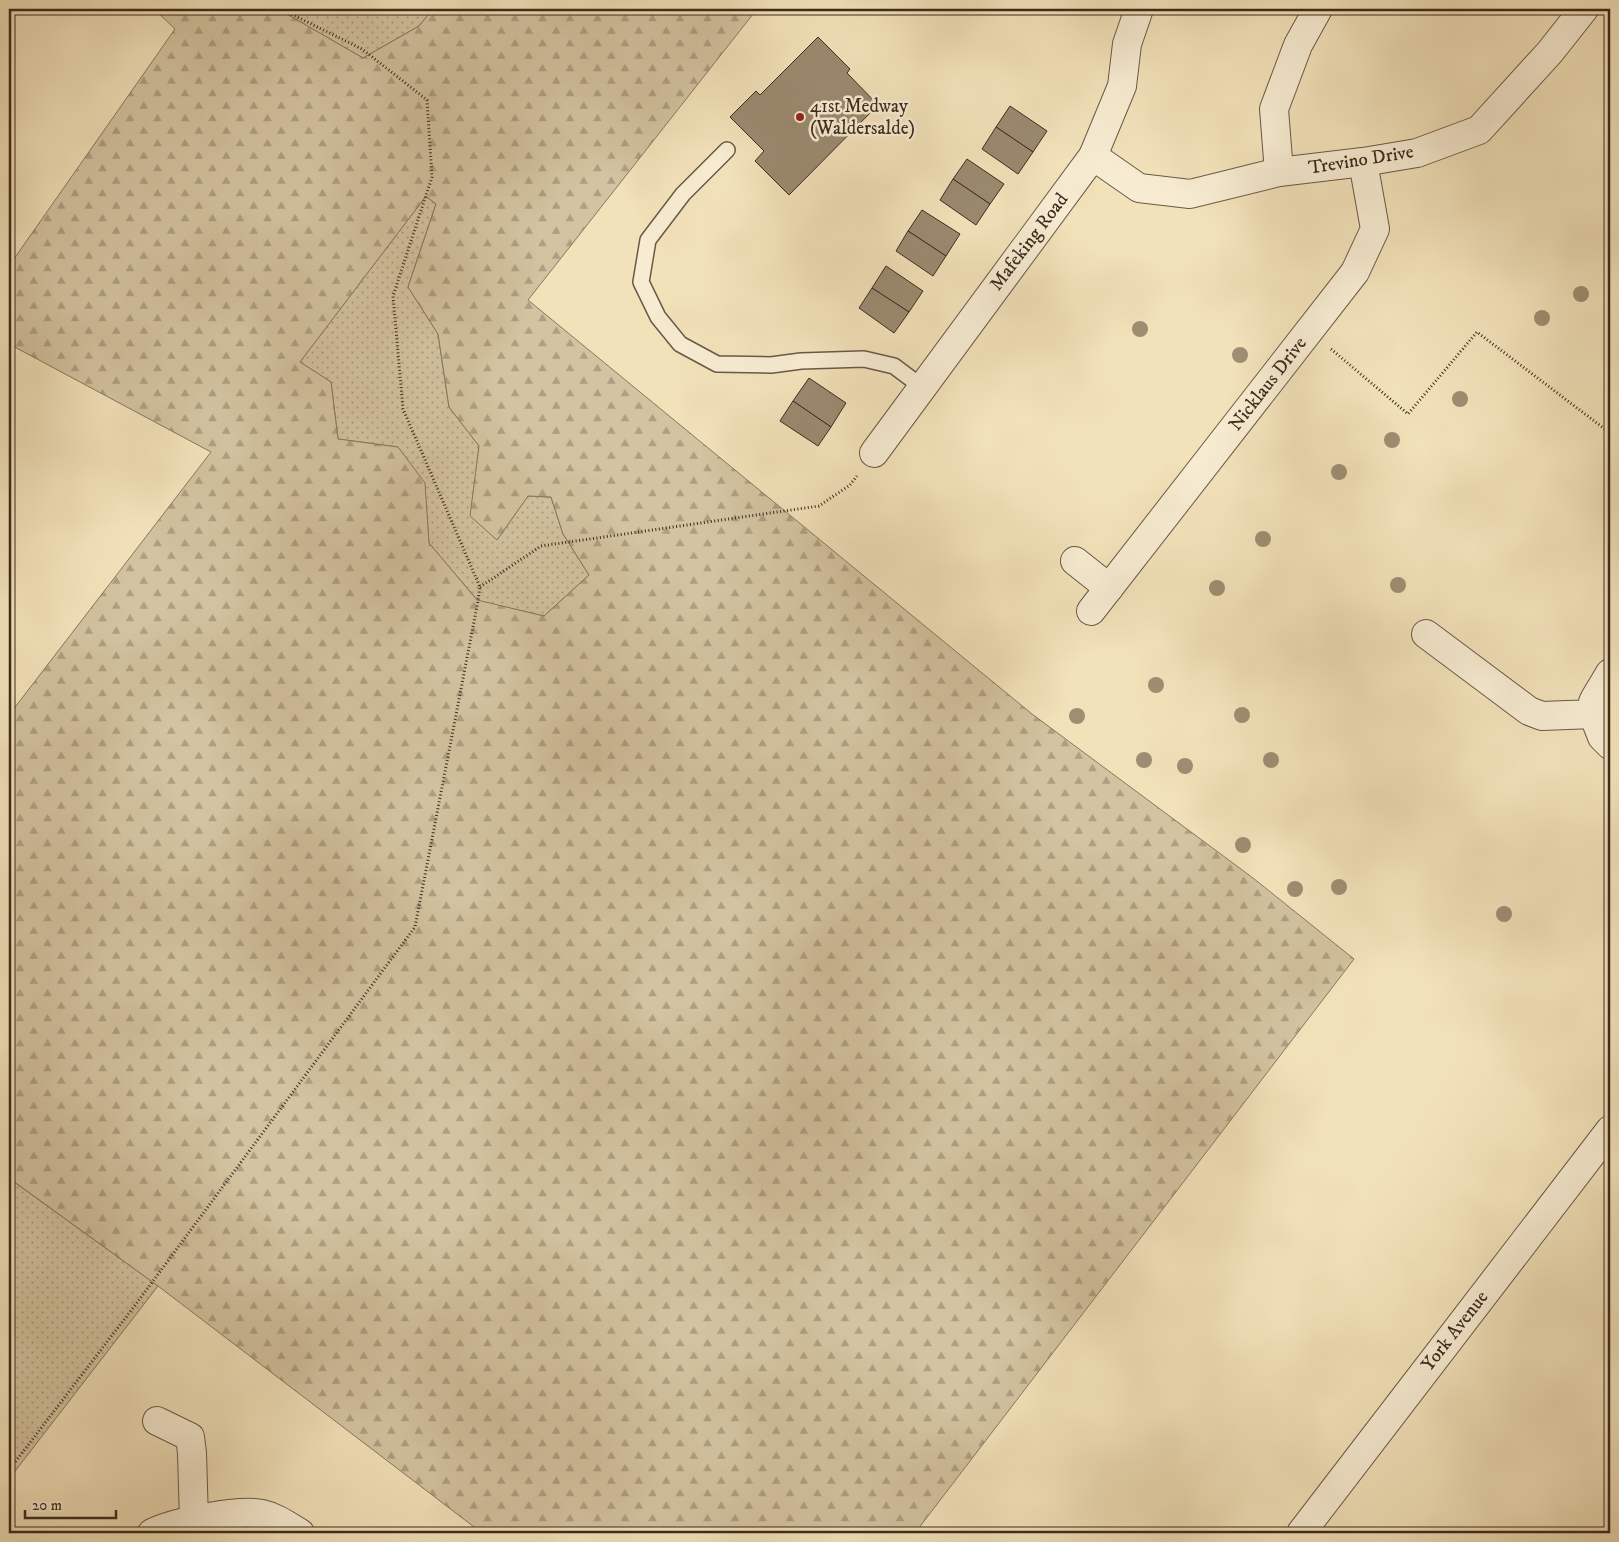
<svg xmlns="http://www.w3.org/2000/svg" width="1619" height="1542" viewBox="0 0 1619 1542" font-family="'IM FELL DW Pica',serif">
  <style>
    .grass { fill: url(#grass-dots); stroke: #887760 }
    .forest { fill: url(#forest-firs); stroke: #887760; fill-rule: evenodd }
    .building { fill: #9b8a70; stroke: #3c2b1f }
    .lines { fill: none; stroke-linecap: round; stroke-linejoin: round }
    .lane-casing { stroke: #6a5946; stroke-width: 18 }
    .street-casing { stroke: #6a5946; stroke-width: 30 }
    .path { stroke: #3c2b1f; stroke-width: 3; stroke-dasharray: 1 2.5; stroke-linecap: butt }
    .lane { stroke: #f7ecd2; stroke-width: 15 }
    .street { stroke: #f7ecd2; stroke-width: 28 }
    .tree { fill: #9e8e73 }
    .poi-dot { fill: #8f2418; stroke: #f7ecd2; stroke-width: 2 }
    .labels { text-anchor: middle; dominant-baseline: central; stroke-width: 5; stroke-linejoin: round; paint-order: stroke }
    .poi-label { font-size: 19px; fill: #3c2b1f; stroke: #f7ecd2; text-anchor: start }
    .street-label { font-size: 19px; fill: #3c2b1f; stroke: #f7ecd2 }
  </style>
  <defs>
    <pattern id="grass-dots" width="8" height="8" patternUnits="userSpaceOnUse" patternTransform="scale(1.25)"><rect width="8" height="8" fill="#d3c3a0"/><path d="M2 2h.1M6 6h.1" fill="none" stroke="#ac9f82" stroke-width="1.8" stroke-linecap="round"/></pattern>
    <pattern id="forest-firs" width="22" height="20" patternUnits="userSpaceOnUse" patternTransform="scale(1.25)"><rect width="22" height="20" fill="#d3c3a0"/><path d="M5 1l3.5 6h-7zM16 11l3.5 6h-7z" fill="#ac9f82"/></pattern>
  </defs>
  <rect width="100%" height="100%" fill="#f2e2ba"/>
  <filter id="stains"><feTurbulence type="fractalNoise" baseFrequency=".004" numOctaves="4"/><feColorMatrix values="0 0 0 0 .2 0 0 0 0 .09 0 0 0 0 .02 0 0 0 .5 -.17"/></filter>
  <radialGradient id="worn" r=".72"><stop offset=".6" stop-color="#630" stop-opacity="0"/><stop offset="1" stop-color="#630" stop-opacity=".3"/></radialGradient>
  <!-- grass -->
  <g class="grass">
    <polygon points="278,9 433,9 419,26 363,58"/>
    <polygon points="426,196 436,204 408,287 438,334 449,407 479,446 471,516 497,540 528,496 551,497 563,534 589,575 544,616 478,601 429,543 424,483 398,447 338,439 331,382 300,362"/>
    <polygon points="10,1179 158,1286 9,1479 9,1181"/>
  </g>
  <!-- forest -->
  <path class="forest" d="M154 9H278L363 58 419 26 433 9H757L528 300 1032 714 1253 878 1354 959 915 1533H482L158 1286 9 1178V715L211 452 9 344V266L175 29ZM426 196 436 204 408 287 438 334 449 407 479 446 470 516 497 540 528 496 551 497 563 534 589 575 544 616 477 600 429 543 425 483 398 447 338 439 331 382 300 362Z"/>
  <!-- building -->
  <g class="building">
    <polygon points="818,37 850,69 847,73 878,105 789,195 755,161 764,151 730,117 756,91 760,95"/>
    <polygon points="1010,106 1047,131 1033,152 996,127"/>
    <polygon points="996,127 1033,152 1018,174 982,149"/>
    <polygon points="967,159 1004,184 990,204 953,179"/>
    <polygon points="953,179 990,204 976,225 940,200"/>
    <polygon points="922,210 960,234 946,256 908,231"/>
    <polygon points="908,231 946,256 933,276 896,251"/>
    <polygon points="886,266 923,291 909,312 872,288"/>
    <polygon points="872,288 909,312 894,333 859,308"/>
    <polygon points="809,378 846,403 831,427 793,401"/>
    <polygon points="793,401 831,427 818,446 780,421"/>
  </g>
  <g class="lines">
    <!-- lane casing -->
    <g class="lane-casing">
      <polyline id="lane" points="727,150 683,194 648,240 641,282 658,317 680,344 717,364 771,365 801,361 864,359 894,366 922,387"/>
    </g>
    <!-- street casing -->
    <g class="street-casing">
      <g id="street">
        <polyline points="1093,156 1139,188 1190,194 1279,172 1363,162 1417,153 1479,130 1550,52 1584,9"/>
        <polyline points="1279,172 1274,109 1298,45 1318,9"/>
        <polyline points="874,453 1093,156 1122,86 1127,44 1139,9"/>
        <polyline points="1075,561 1109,588"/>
        <polyline points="1091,611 1355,272 1375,229 1363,162"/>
        <polyline points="1426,634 1529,711 1542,716 1593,714 1593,702 1595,698 1610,673"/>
        <polyline points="1593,714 1602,737 1610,745"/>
        <polyline points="157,1421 190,1437 192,1453 194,1521"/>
        <path d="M152 1533C174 1522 238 1509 262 1514 276 1517 288 1526 300 1533"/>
        <polyline points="1301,1533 1610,1130"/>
      </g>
    </g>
    <!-- path -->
    <g class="path">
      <polyline points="1331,349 1408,414 1477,332 1610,433"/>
      <polyline points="480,587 541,546 819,506 850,485 857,476"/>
      <polyline points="9,1470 136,1304 415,927 478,601 480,587 403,409 393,296 432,177 427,100 362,49 281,9"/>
    </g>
    <!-- lane -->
    <use href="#lane" class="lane"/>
    <!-- street -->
    <use href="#street" class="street"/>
  </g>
  <!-- trees -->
  <g class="tree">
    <circle cx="1581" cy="294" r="8"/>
    <circle cx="1542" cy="318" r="8"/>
    <circle cx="1140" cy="329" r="8"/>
    <circle cx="1240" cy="355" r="8"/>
    <circle cx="1460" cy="399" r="8"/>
    <circle cx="1392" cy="440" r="8"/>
    <circle cx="1339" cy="472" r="8"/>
    <circle cx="1263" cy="539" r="8"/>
    <circle cx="1398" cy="585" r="8"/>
    <circle cx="1217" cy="588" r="8"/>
    <circle cx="1156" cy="685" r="8"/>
    <circle cx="1242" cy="715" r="8"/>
    <circle cx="1077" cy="716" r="8"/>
    <circle cx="1144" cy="760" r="8"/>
    <circle cx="1271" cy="760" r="8"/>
    <circle cx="1185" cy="766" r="8"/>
    <circle cx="1243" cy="845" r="8"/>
    <circle cx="1339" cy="887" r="8"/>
    <circle cx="1295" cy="889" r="8"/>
    <circle cx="1504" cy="914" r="8"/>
  </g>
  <!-- markers -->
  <circle class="poi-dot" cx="800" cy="117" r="5"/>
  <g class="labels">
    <!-- poi labels -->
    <g class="poi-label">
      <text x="810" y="106">41st Medway<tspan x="810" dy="22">(Waldersalde)</tspan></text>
    </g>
    <!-- street labels -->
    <g class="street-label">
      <text transform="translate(1361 160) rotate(-9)">Trevino Drive</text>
      <text transform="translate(1029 242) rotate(-53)">Mafeking Road</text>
      <text transform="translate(1268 384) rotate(-52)">Nicklaus Drive</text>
      <text transform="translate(1455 1331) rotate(-52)">York Avenue</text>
    </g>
  </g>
  <!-- margin -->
  <rect width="1619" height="1542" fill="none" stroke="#f2e2ba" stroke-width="30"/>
  <rect x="10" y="10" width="1599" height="1522" fill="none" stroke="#3c2b1f" stroke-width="2.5"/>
  <rect x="15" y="15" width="1589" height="1512" fill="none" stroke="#3c2b1f"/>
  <!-- scale -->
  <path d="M25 1510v8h91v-8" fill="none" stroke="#3c2b1f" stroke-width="2.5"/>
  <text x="32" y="1510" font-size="15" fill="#3c2b1f" stroke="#f7ecd2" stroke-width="4" paint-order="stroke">20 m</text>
  <rect width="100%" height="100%" filter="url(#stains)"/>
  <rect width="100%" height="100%" fill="url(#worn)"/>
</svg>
